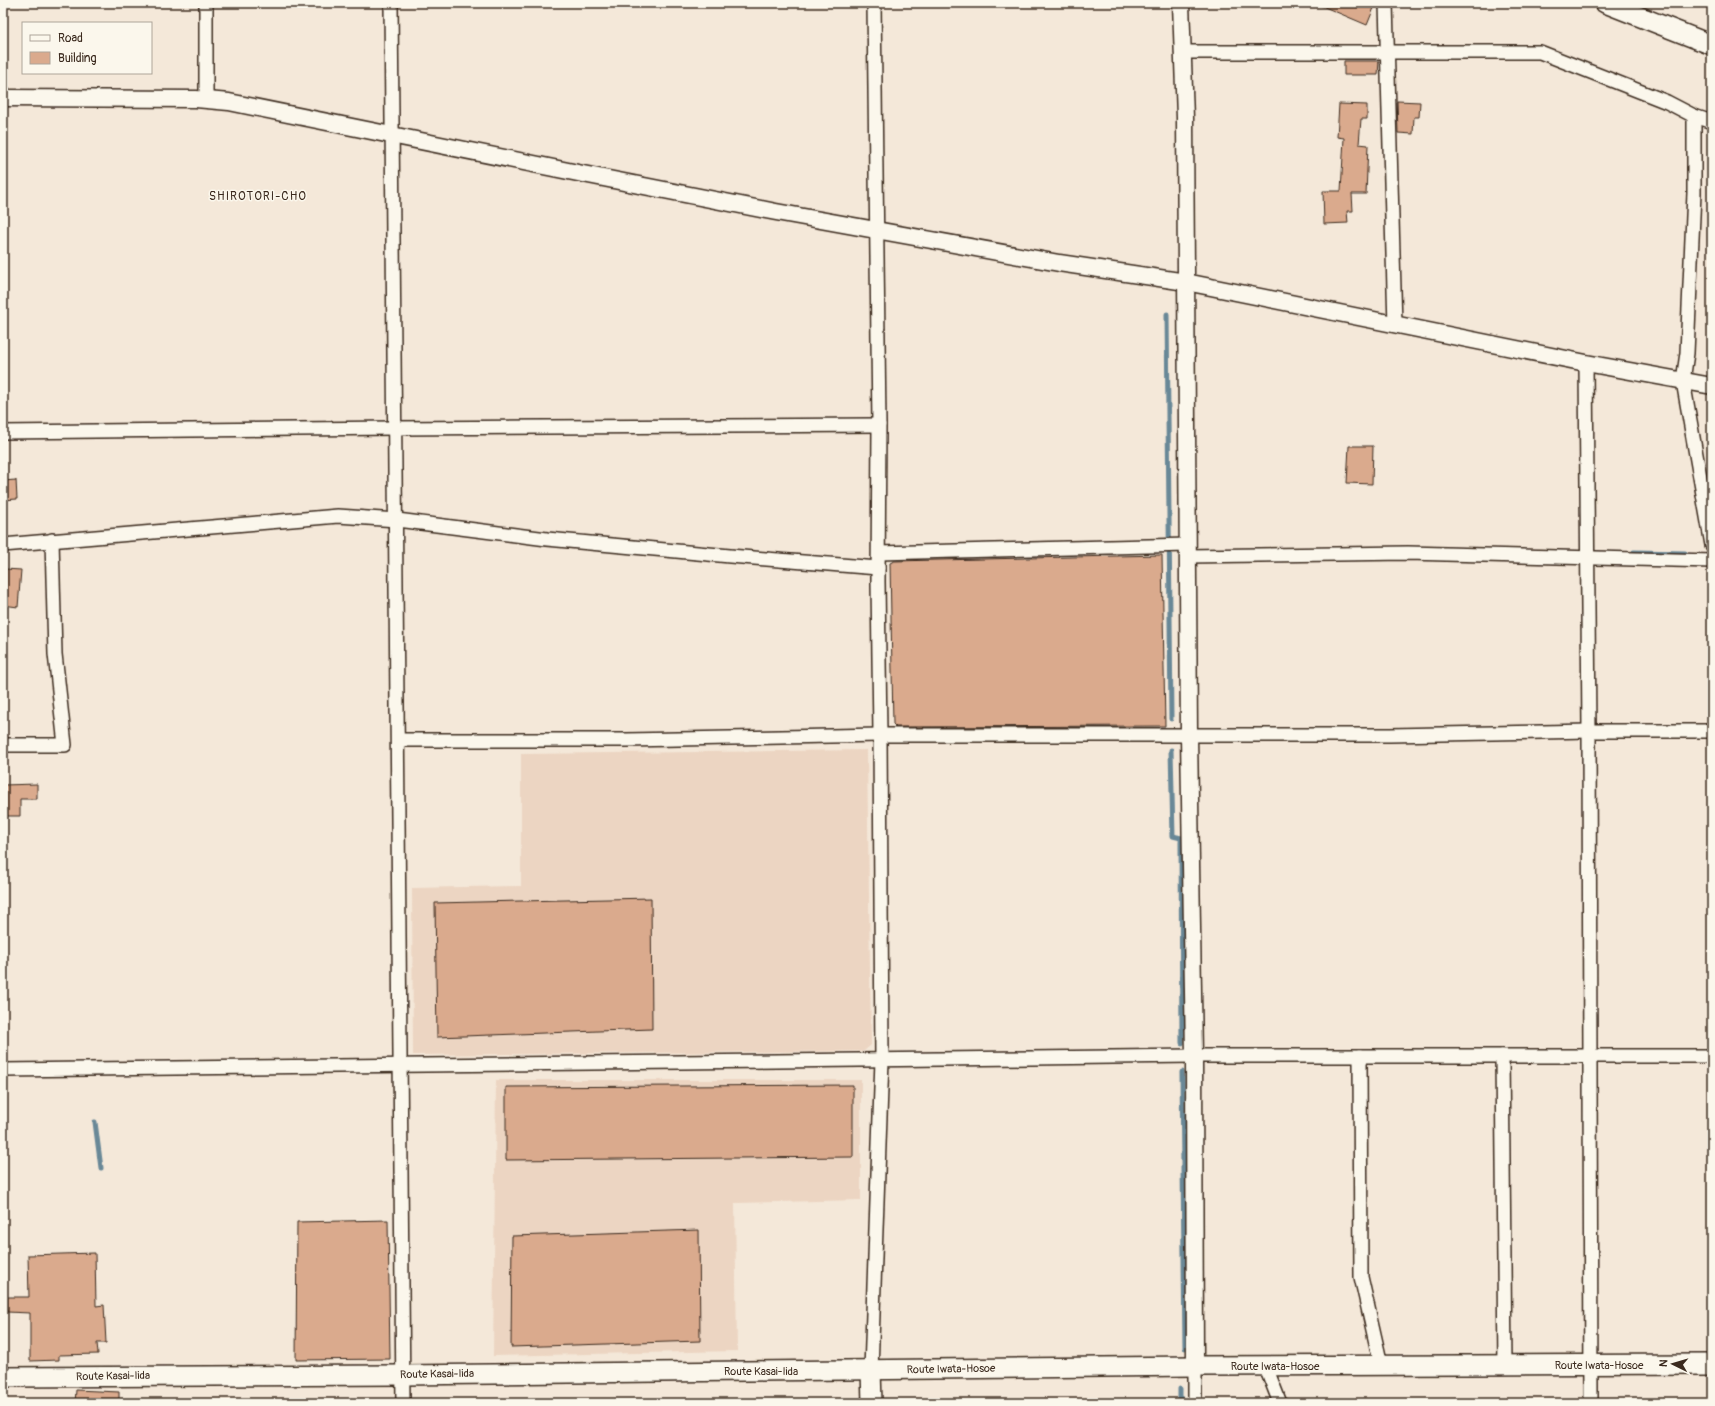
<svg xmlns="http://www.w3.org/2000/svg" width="1715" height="1406" viewBox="0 0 1715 1406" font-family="Pangolin,sans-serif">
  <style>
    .built { fill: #ecd5c2 }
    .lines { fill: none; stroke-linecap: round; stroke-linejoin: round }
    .stream { stroke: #698897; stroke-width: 5 }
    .building { fill: #daaa8d; stroke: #3b2a1e }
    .minor-casing { stroke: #3b2a1e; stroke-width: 16 }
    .tertiary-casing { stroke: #3b2a1e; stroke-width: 19 }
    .secondary-casing { stroke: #3b2a1e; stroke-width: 22 }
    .minor { stroke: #fbf7ec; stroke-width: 13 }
    .tertiary { stroke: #fbf7ec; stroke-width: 16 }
    .secondary { stroke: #fbf7ec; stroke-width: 19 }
    .labels { text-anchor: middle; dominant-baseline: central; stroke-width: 3; stroke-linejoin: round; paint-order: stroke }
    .street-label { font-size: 11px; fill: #3b2a1e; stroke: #fbf7ec }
    .neighbourhood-label { font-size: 12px; letter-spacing: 1px; fill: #3b2a1e; stroke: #fbf7ec }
  </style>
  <rect width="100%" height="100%" fill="#f4e8d9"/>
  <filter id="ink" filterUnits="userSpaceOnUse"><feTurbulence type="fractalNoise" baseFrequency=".025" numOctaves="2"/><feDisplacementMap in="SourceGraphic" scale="8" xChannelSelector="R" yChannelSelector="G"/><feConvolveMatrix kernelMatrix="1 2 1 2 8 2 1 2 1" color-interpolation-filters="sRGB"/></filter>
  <g filter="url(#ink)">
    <!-- built -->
    <g class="built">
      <polygon points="867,750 871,1045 864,1051 413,1055 412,888 521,886 521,754"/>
      <polygon points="496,1080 861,1080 861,1200 735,1203 737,1351 493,1356"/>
    </g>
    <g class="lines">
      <!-- stream -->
      <g class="stream">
        <polyline points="1167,314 1171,719"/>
        <polyline points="1634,552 1685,553"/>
        <polyline points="1171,750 1173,836 1181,838 1182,1043"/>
        <polyline points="1182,1072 1185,1348"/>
        <polyline points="95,1122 101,1168"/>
        <polyline points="1180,1389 1180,1403"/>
      </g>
    </g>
    <!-- building -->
    <g class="building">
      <polygon points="1315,3 1376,3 1367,25"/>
      <polygon points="1344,61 1379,61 1378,75 1344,75"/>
      <polygon points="1397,101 1420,102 1419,117 1414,117 1413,134 1398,133"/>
      <polygon points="1339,104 1367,105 1367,119 1361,119 1359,144 1368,145 1366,194 1352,194 1353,211 1347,211 1348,223 1324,224 1323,191 1341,191 1344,138 1337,137"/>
      <polygon points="1349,446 1373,446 1372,484 1347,483"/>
      <polygon points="16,480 17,499 3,500 3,481"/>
      <polygon points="1162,555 1165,726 896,727 893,724 890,563 894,561"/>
      <polygon points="5,569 21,570 18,607 3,605"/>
      <polygon points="37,784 37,799 20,799 20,816 3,816 3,785"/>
      <polygon points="651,898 652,1029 437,1037 435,903"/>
      <polygon points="853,1085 853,1157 506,1160 506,1087"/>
      <polygon points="388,1220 390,1359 296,1360 297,1222"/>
      <polygon points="699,1230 700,1341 511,1347 512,1236"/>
      <polygon points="95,1253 96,1306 104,1305 106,1343 97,1343 98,1354 59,1355 59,1360 30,1361 30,1313 7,1312 7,1297 29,1297 28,1255"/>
      <polygon points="76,1390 119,1392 119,1403 75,1403"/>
    </g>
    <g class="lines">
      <!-- minor casing -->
      <g class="minor-casing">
        <g id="minor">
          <polyline points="206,3 206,100"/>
          <polyline points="391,3 403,1403"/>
          <polyline points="1386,3 1395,325"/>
          <polyline points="1182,52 1540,52 1667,102 1694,116 1712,122"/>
          <polyline points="1694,116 1694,193 1687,353 1683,381 1712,545"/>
          <polyline points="1586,363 1589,731 1591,1403"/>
          <polyline points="3,432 395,428 879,425"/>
          <polyline points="3,545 338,516 397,520 547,539 730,556 878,568"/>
          <polyline points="879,553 1188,545"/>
          <polyline points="1188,556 1408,553 1712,561"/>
          <polyline points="398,740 627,740 880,735 1390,735 1589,731 1712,731"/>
          <polyline points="3,745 65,745 55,654 52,540"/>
          <polyline points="1360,1056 1361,1277 1381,1365"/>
          <polyline points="1502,1056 1505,1366"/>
          <polyline points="3,1070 1194,1056 1712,1056"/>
          <polyline points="1195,1366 1195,1403"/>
          <polyline points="1266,1367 1280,1403"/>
          <polyline points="871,1370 882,1060 880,735 878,582 879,425 874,3"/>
        </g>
      </g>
      <!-- tertiary casing -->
      <g class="tertiary-casing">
        <g id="tertiary">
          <polyline points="1181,3 1185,118 1189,735 1194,1056 1195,1366"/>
          <polyline points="3,98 196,99 229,102 578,173 776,212 1059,263 1186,282 1586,363 1712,386"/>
        </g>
      </g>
      <!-- secondary casing -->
      <g class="secondary-casing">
        <g id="secondary">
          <polyline points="1605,3 1712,45"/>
          <polyline points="871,1370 872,1403"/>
          <polyline points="3,1377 403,1375 1195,1366 1712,1364"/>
        </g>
      </g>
      <!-- minor -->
      <use href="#minor" class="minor"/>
      <!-- tertiary -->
      <use href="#tertiary" class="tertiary"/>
      <!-- secondary -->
      <use href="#secondary" class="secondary"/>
    </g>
  </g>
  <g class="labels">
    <!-- street labels -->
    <g class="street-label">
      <text x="1599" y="1365">Route Iwata-Hosoe</text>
      <text x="1275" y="1366">Route Iwata-Hosoe</text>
      <text transform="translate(951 1369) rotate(-1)">Route Iwata-Hosoe</text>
      <text x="761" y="1371">Route Kasai-Iida</text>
      <text transform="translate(437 1374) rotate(-1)">Route Kasai-Iida</text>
      <text transform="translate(113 1376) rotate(-1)">Route Kasai-Iida</text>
    </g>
    <!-- neighbourhood labels -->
    <g class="neighbourhood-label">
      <text x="258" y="196">SHIROTORI-CHO</text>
    </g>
  </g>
  <!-- margin -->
  <rect width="1715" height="1406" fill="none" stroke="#fbf7ec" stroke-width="16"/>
  <rect x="8" y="8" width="1699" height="1390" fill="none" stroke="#3b2a1e" stroke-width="1.5" filter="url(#ink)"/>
  <!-- legend -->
  <rect x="22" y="22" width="130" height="52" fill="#fbf7ec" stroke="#aea59a"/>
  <rect x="30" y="35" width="20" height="6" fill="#fbf7ec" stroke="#aea59a"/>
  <text x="58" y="42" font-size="12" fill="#3b2a1e">Road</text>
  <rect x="30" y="52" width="20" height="12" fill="#daaa8d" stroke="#aea59a"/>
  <text x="58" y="62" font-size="12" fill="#3b2a1e">Building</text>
  <!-- north arrow -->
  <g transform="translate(1673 1364) rotate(275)" stroke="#fbf7ec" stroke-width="3" paint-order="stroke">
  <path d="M0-3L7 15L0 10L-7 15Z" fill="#3b2a1e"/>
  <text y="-6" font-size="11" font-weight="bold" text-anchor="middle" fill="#3b2a1e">N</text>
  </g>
</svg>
